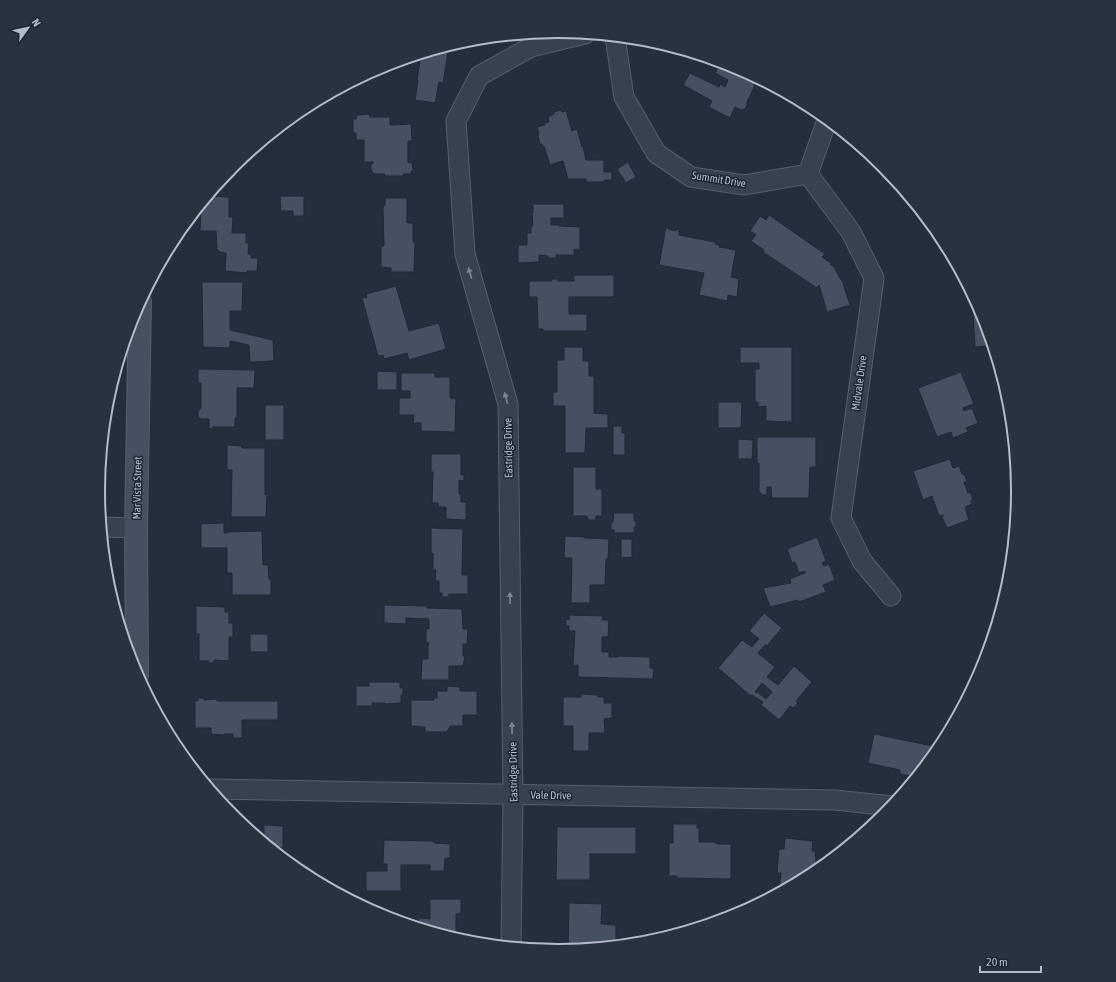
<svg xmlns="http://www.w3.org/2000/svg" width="1116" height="982" viewBox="0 0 1116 982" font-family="'Asap Condensed',sans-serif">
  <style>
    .building { fill: #455162; stroke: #1f2835; fill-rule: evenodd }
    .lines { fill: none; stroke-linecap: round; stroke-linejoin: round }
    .street-casing { stroke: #565f6c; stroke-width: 21 }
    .secondary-casing { stroke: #565f6c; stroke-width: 24 }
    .street { stroke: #38414e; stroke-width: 19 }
    .secondary { stroke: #465061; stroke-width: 22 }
    .oneway { fill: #7c8592 }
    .labels { text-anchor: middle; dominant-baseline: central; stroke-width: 3; stroke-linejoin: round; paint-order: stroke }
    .street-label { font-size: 11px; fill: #b4bcc9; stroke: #1d2633 }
    .rim { fill: none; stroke: #b4bcc9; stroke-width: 2 }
  </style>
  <rect width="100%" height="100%" fill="#242f3e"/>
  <!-- building -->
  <g class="building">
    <polygon points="449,46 443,83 439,82 435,103 415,100 418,80 417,80 421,54"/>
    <polygon points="721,62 734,66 757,78 754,85 755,85 747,102 747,105 745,109 741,110 735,107 730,118 709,107 712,101 683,85 690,73 719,87 720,84 725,87 728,80 715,73"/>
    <polygon points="560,110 562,112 566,111 572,131 577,129 582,147 583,146 586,160 604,160 604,172 612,172 612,180 605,180 603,182 586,182 586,179 568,179 563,161 550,165 544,146 542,146 542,144 540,144 538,136 539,133 537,127 545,125 544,123 549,122 548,117 554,114 554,112"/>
    <polygon points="369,114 370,117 390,117 390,125 411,124 412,141 408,141 408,163 410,162 412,163 413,170 411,172 411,174 403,174 404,176 384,176 385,174 374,174 371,170 371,165 374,162 364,162 364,140 356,140 356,133 353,133 353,119 356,119 357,115"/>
    <polygon points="628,162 636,177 626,183 617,169"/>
    <polygon points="208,196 229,197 229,217 233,217 232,233 246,233 246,243 249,243 248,254 251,254 251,258 258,258 257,271 247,271 247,273 225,271 226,253 220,252 217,249 216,231 200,231 201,205"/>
    <polygon points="280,196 304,196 304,216 293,216 293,211 281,211"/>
    <polygon points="385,198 407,198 407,223 413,223 413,242 415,242 414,272 391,272 391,268 381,267 381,246 384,246 383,207 385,205"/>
    <polygon points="533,204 564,204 564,218 551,218 551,225 559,225 559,226 580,227 580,250 574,249 574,255 556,255 556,258 548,258 548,256 539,255 539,262 518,263 518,245 527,245 527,233 531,233 531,226 533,226 532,212 533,213"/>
    <polygon points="769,215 825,254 822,257 831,263 830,264 834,267 841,280 842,280 850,305 827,312 819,285 817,288 763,252 764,250 751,241 756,235 750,231 760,216 766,220"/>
    <polygon points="666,227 668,228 668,229 676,231 676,229 679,230 679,235 715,242 715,244 719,245 719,247 736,250 731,277 739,279 737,297 728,295 727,301 699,295 704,273 659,265"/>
    <polygon points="574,275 614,275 614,297 569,297 569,314 587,314 587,331 543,331 543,329 538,329 537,297 529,297 529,281 552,281 552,279 558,279 558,281 574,281"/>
    <polygon points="202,282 243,282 242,311 230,311 230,330 273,340 274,361 250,362 249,345 230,341 230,348 203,347"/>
    <polygon points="396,286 409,331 439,323 446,349 409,360 407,353 384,359 383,355 378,356 362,298 367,297 366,294"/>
    <polygon points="974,297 983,315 992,346 975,347 972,298"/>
    <polygon points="564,347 583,347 583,361 589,361 589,376 594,376 594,413 608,414 608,428 586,428 585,453 565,453 565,406 553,406 553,392 557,392 557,360 564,360"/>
    <polygon points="740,347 792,347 792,422 766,421 766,406 758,407 758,402 755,402 755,369 759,369 759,363 740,363"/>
    <polygon points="198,369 255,370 254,388 237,388 237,418 235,418 235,427 213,427 213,429 209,429 209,419 201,419 198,416 198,411 201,408 201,383 198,383"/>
    <polygon points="377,371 397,372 397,390 377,390"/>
    <polygon points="961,372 974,404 963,408 964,411 972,408 978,423 966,428 968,432 953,438 951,432 937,437 918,388"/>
    <polygon points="401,373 435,373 435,377 450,377 450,398 456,399 455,432 421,431 421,423 413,423 414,415 399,415 399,398 410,398 410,391 401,391"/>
    <polygon points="718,402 742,402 741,428 718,428"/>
    <rect x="265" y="405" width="19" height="35"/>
    <polygon points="613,426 622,426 622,433 625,433 625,455 613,455"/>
    <polygon points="757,437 816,437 816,467 810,467 809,498 772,498 771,487 767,487 767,495 762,495 759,491 759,463 757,463"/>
    <polygon points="738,439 753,440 752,459 738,459"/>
    <polygon points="227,445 241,446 242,448 265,448 265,495 267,495 266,517 231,517 232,470 227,470"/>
    <polygon points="431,454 461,454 461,475 464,475 464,481 459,480 459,494 461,494 461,502 466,502 466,520 446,519 446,507 438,507 438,503 432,503 433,472 431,472"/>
    <polygon points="950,459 953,468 959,466 962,474 964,474 967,481 964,482 968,493 970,492 973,500 971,501 972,504 965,507 969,520 947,528 942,517 943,515 939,516 932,496 923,500 913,471"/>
    <polygon points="573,467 596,467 596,489 602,489 602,516 596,516 596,520 588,520 587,516 573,516"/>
    <polygon points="614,513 634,513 634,521 636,521 636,527 634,527 634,533 614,533 614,530 611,530 611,522 613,522"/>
    <polygon points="224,523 224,533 227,533 227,532 262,531 263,565 268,565 269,579 271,579 271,595 232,595 232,573 227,573 227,548 201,548 201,524"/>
    <polygon points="431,528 463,529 462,575 468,575 468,594 449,594 448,597 442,597 442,593 439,593 439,581 435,581 436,570 433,570 433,553 431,553"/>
    <polygon points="565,536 584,537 584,538 609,539 608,559 606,559 605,585 590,585 590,603 571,603 572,558 564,558"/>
    <polygon points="817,537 826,561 822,563 824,566 829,564 835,580 823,585 826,592 799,602 798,600 770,607 763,588 791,583 790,579 805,573 805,571 799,573 795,562 792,563 787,549"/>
    <polygon points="621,539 632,539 632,557 621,558"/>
    <polygon points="384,605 427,606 427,608 462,609 463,629 468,629 467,644 463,644 463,656 465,656 463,666 449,666 449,680 421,680 422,659 428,659 428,646 429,643 426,642 426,633 427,628 429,629 429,619 406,618 406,624 384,623"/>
    <polygon points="196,606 225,607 225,612 229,612 229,623 233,623 233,637 229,637 229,661 214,660 214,663 209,663 209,661 199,661 199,634 196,634"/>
    <path d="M764 613 782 628 767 646 765 645 758 653 775 667 767 677 778 685 794 666 812 682 796 701 798 703 793 708 790 706 779 720 761 705 763 702 752 695 751 696 718 668 742 640 752 647 759 639 749 631ZM762 683 772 692 766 699 757 692 756 693 755 692Z"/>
    <polygon points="569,615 603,616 602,620 609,620 608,637 602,637 602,652 609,652 609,657 618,657 618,656 650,657 650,668 654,668 653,679 578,677 578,665 573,665 575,631 569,631 569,626 566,626 566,619 569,620"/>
    <rect x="250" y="634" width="18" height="18"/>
    <polygon points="369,682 400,682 400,688 403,688 403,695 401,695 401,703 385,704 385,703 372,703 372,706 356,706 356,686 369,686"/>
    <polygon points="447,686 460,687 460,691 477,691 477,715 463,715 463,726 450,726 447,732 425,732 425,727 411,726 411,700 434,700 434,698 437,698 437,691 447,691"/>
    <polygon points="581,694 598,695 598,697 604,697 604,703 612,703 612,718 604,719 605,733 589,733 589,751 573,751 573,726 563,726 563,697 581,697"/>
    <polygon points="198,698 204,698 204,700 216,699 217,701 278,701 278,720 242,720 242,738 233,738 233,734 225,734 223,735 211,734 211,728 195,728 195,700 198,701"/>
    <polygon points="874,734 938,747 938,750 916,777 900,774 900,770 868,763"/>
    <polygon points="673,824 697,824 697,828 699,828 699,842 716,842 716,844 731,844 731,879 677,878 677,876 669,876 669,843 673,843"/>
    <polygon points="264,825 283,826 283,848 271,847 264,842"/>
    <polygon points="557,827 636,827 636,854 590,854 590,880 556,880"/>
    <polygon points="785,838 813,841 812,851 815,851 816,862 822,863 821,867 813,874 779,892 781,873 777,873 779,849 784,849"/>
    <polygon points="384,840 434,841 434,843 450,844 450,858 445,858 444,871 430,871 430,865 401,865 401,891 366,891 366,871 387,871 387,864 383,864"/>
    <polygon points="430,899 461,899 461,913 456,914 456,938 469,938 469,942 417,927 417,922 419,920 419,918 430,919"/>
    <polygon points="569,903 602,904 601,924 616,925 616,945 568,950"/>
  </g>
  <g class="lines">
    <!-- street casing -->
    <g class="street-casing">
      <g id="street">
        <polyline points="615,37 624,97 656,153 691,177 744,185 808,174"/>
        <polyline points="808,174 851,232 874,278 841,518 862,561 891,596"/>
        <polyline points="808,174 827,120"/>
        <polyline points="102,527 136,528"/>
        <polyline points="211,789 835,800 892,806"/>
        <polyline points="511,946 513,795 508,404 465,254 456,121 479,76 531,47 585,34"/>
      </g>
    </g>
    <!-- secondary casing -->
    <g class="secondary-casing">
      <polyline id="secondary" points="137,675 136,528 140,302"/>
    </g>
    <!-- street -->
    <use href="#street" class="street"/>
    <!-- secondary -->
    <use href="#secondary" class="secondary"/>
  </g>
  <!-- one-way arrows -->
  <defs><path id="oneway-solid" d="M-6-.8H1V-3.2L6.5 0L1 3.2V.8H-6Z"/></defs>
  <g class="oneway">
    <use href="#oneway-solid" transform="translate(470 273) rotate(-106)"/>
    <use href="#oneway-solid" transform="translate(506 398) rotate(-105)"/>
    <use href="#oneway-solid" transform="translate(510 598) rotate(-91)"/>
    <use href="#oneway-solid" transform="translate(512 728) rotate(-91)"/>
  </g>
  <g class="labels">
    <!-- street labels -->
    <g class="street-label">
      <text transform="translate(719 179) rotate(9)">Summit Drive</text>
      <text transform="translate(859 383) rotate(-82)">Midvale Drive</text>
      <text transform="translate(508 448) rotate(-91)">Eastridge Drive</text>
      <text transform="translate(137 488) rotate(-89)">Mar Vista Street</text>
      <text transform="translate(513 772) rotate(-91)">Eastridge Drive</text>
      <text transform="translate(551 795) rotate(1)">Vale Drive</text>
    </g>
  </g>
  <!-- crop -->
  <path d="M0 0H1116V982H0ZM105 491a453 453 0 1 1 906 0a453 453 0 1 1-906 0Z" fill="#29323f" fill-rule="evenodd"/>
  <path class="rim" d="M105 491a453 453 0 1 1 906 0a453 453 0 1 1-906 0Z"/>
  <!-- north arrow -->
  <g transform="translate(28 28) rotate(57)" stroke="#1d2633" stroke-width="3" paint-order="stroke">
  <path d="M0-3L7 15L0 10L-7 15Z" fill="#b4bcc9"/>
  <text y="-6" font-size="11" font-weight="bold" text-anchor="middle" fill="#b4bcc9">N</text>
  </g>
  <!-- scale -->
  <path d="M980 966v6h61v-6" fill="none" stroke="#b4bcc9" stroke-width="2"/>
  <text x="986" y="966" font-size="12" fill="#b4bcc9" stroke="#1d2633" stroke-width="3" paint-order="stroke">20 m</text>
</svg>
